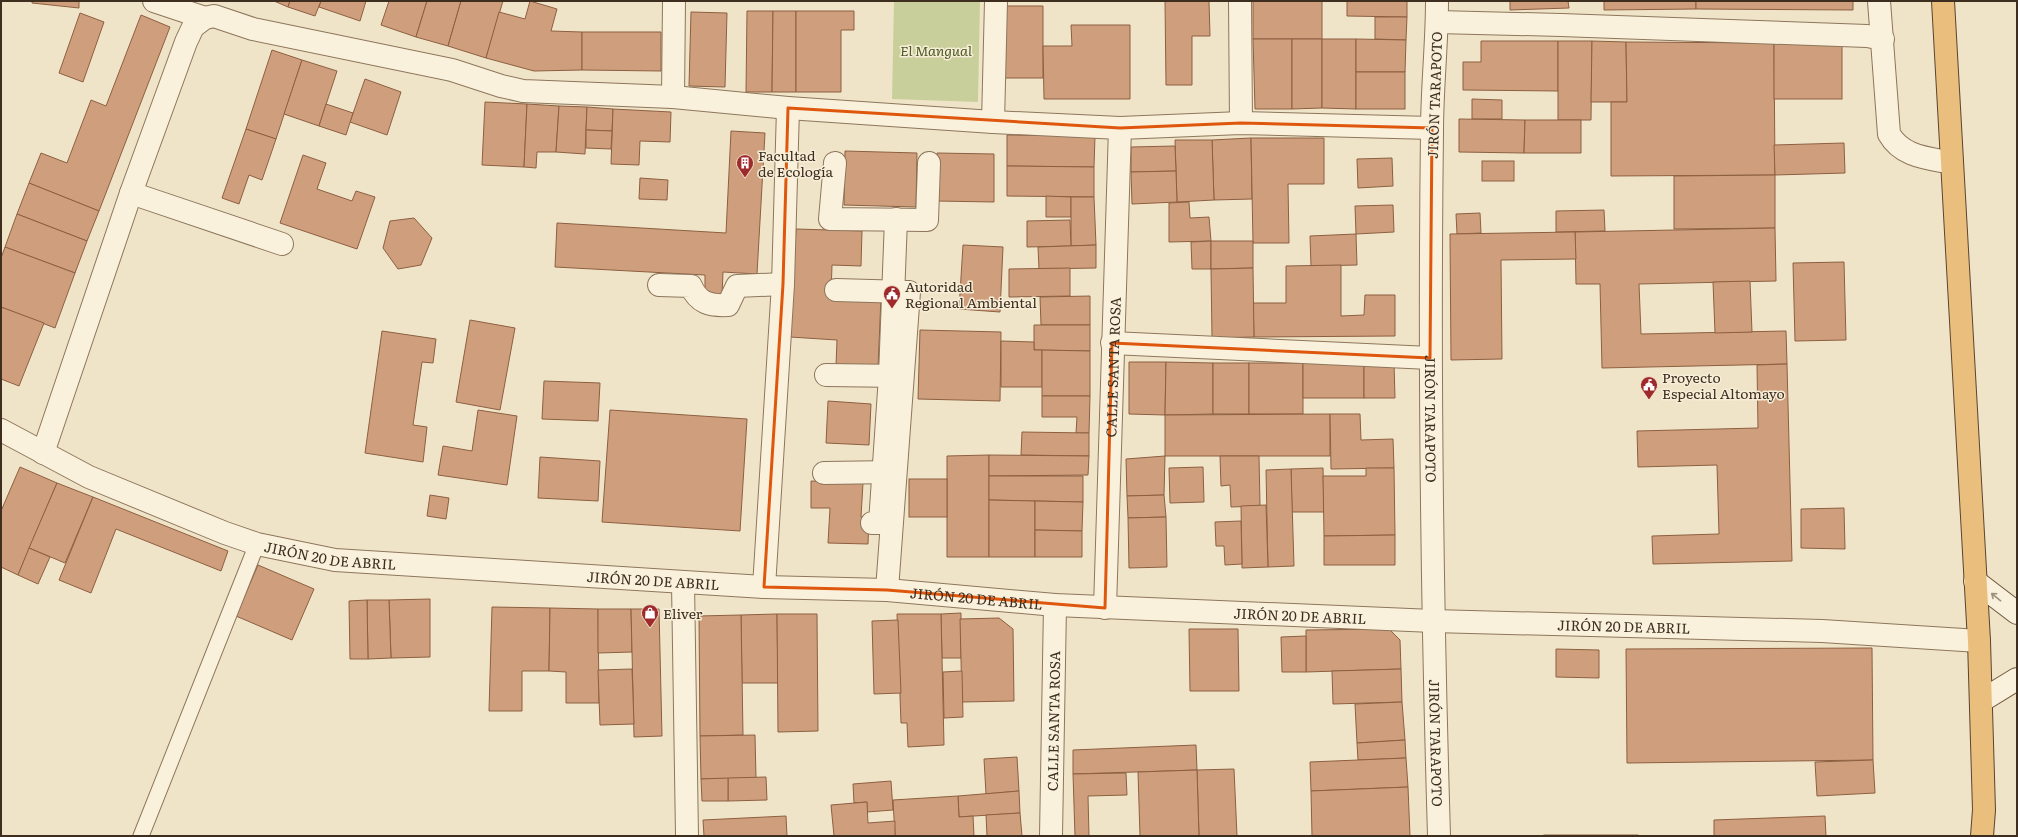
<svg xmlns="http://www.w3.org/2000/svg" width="2018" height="837" viewBox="0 0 2018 837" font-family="Literata,serif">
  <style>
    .green { fill: #c9cf9b }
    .building { fill: #cf9f7d; stroke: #8d5f41 }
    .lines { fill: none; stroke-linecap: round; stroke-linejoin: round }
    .service-casing { stroke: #8d765c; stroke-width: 17 }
    .pedestrian-casing { stroke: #8d765c; stroke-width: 24 }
    .minor-casing { stroke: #8d765c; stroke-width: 24 }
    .secondary-casing { stroke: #6f573f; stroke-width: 24 }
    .trunk-casing { stroke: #5b4430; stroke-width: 24 }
    .service { stroke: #faf1dc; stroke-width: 15 }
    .pedestrian { stroke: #faf1dc; stroke-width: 22 }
    .minor { stroke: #faf1dc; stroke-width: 22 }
    .secondary { stroke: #faf1dc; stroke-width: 22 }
    .trunk { stroke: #eabe7c; stroke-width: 22 }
    .oneway { stroke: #9c907e }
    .marked { fill: none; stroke: #df570d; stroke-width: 3; stroke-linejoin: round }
    .labels { text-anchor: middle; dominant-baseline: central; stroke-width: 3; stroke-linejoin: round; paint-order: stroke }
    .park-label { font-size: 14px; font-style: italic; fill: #4d5a26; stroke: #f7eed8 }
    .street-label { font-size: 14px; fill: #3d2e20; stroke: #f7eed8 }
    .poi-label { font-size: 14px; fill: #3d2e20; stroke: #f7eed8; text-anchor: start }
  </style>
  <rect width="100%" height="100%" fill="#f0e4c8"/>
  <!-- green -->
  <polygon class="green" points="894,1 980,1 978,102 892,99"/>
  <!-- building -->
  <g class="building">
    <polygon points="32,1 79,1 79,8 32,3"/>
    <polygon points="274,1 290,1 288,7"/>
    <polygon points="290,1 321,1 315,16 288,7"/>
    <polygon points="321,1 366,1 360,21 319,7"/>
    <polygon points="389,1 427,1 416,37 381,25"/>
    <polygon points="427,1 461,1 448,46 416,37"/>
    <polygon points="461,1 503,1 486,58 448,46"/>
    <polygon points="530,1 557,9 551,31 582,32 582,70 534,71 486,58 499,12 525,19"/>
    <polygon points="1165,1 1209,1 1210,36 1192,36 1192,85 1166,85"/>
    <rect x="1253" y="1" width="69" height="38"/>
    <polygon points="1347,1 1407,1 1407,17 1347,16"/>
    <polygon points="1510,1 1568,1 1569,8 1510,10"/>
    <polygon points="1604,1 1696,1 1696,9 1604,10"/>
    <polygon points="1696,1 1853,1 1853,10 1696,9"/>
    <polygon points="1002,6 1043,6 1043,78 1003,78"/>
    <polygon points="747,11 773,11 772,92 746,92"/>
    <polygon points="773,11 796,11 796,92 772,92"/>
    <polygon points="796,11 854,11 854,30 841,30 841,92 796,92"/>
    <polygon points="691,12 727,13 725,87 689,86"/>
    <polygon points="80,13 104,22 83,82 59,73"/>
    <polygon points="141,15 170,27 99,211 29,183 41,153 67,163 91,100 106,106"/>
    <polygon points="1375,17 1407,17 1406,40 1375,39"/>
    <polygon points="1071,25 1130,25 1130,99 1044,99 1043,46 1072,46"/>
    <polygon points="582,32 661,32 661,71 582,70"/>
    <polygon points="1253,39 1292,39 1292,109 1255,109"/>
    <polygon points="1292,39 1322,39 1322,108 1292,109"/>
    <polygon points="1322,39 1356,39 1356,109 1322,108"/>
    <polygon points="1356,39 1406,40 1405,72 1356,72"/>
    <polygon points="1481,41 1558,41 1558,91 1463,90 1463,62 1481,62"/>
    <polygon points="1558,41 1592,41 1591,120 1558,120"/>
    <polygon points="1592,41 1626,42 1627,102 1591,102"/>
    <polygon points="1626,42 1774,43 1775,175 1611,176 1611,102 1627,102"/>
    <rect x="1774" y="43" width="68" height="56"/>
    <polygon points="272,50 302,60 276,139 246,129"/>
    <polygon points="302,60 337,71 319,126 284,114"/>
    <rect x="1356" y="72" width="49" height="37"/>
    <polygon points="365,79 401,92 387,135 350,122"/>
    <polygon points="1472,99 1502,100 1502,119 1472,119"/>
    <polygon points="485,102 527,104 524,167 482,165"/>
    <polygon points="326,104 353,113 346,135 319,126"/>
    <polygon points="527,104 559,106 556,152 537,152 536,168 524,167"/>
    <polygon points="559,106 587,107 585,154 556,152"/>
    <polygon points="587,107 613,109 612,131 586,130"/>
    <polygon points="613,109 671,112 670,142 640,141 639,165 611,164"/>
    <polygon points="1459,119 1525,120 1524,153 1459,152"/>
    <polygon points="1525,120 1581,120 1581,153 1524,153"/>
    <polygon points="246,129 276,139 262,180 249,175 239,204 222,198"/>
    <polygon points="586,130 612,131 611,149 586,148"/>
    <polygon points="731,131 765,133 757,274 723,272 722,295 705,294 705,275 555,267 557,223 726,233"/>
    <polygon points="1007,135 1095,136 1094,167 1007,166"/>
    <polygon points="1251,138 1252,199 1214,200 1212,140"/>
    <polygon points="1251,138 1324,138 1324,184 1288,184 1289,243 1253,243"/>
    <polygon points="1175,140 1212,140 1214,200 1177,202"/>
    <polygon points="1844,143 1845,173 1775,175 1774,145"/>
    <polygon points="1175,146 1176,171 1131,172 1131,147"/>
    <polygon points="845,151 917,153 916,207 844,205"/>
    <polygon points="937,153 994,154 994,202 936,201"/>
    <polygon points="303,155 326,163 317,189 352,201 356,191 375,197 357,249 280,223"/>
    <polygon points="1392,158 1393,186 1358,188 1357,159"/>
    <rect x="1482" y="161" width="32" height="20"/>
    <polygon points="1007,166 1094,167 1094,197 1007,196"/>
    <polygon points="1176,171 1177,202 1132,204 1131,172"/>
    <polygon points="1775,175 1775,228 1674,229 1674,176"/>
    <polygon points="640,178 668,180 667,200 639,199"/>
    <polygon points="29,183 99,211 87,241 17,214"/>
    <polygon points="1046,196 1071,197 1071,217 1046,217"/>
    <polygon points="1071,197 1094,197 1096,245 1071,246"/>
    <polygon points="1189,202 1190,218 1209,217 1211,241 1169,242 1169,203"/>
    <polygon points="1393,205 1394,232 1356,234 1355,206"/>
    <polygon points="1604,210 1605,231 1556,232 1556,211"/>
    <polygon points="1480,213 1481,233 1457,234 1456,214"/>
    <polygon points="17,214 87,241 75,273 5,247"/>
    <polygon points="414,218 432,238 421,265 398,269 383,248 390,221"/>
    <polygon points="1070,220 1071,246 1027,247 1027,221"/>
    <polygon points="1775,228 1776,281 1639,284 1641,334 1786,331 1787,364 1602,368 1600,284 1576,284 1575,232"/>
    <polygon points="796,229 862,231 861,266 832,265 831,295 881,297 878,368 836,366 837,340 790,337"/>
    <polygon points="1575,232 1576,259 1501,260 1502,359 1451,360 1450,234"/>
    <polygon points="1356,234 1357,265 1311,266 1310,236"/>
    <polygon points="1211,241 1211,269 1192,269 1191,242"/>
    <polygon points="1211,241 1253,241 1253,268 1211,269"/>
    <polygon points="963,245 1003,247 1000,312 959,309"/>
    <polygon points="1096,245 1096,268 1039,269 1038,247"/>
    <polygon points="5,247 75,273 55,328 1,307 1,258"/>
    <polygon points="1844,262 1846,340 1795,341 1793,263"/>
    <polygon points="1341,265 1341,316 1364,315 1365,295 1395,295 1395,336 1254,337 1253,303 1286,303 1286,266"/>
    <polygon points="1070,268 1070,296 1009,297 1009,269"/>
    <polygon points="1253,268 1254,337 1212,338 1211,269"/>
    <polygon points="1750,281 1752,332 1715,333 1713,282"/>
    <polygon points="1090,296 1090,325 1041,325 1040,297"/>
    <polygon points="1,307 44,323 19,386 1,379"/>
    <polygon points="470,320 515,328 500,410 456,402"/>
    <polygon points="1034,325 1090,325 1090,351 1034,350"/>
    <polygon points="920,330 1001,332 1000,401 918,399"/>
    <polygon points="382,331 436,339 433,363 422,362 413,425 427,427 423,462 365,453"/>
    <polygon points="1001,341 1034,342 1034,350 1042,350 1042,387 1001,387"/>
    <polygon points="1042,350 1090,351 1090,396 1042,396"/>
    <polygon points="1129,362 1166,362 1165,415 1129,414"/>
    <polygon points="1166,362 1213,363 1213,414 1165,415"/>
    <rect x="1213" y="363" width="36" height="51"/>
    <rect x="1249" y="363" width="54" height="51"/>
    <rect x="1303" y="363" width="61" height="35"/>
    <polygon points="1364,363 1394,363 1395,398 1364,398"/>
    <polygon points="1787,364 1792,561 1653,564 1652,536 1719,534 1717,465 1638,467 1637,431 1758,428 1757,365"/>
    <polygon points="544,381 600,383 598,421 542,419"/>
    <polygon points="1042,396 1090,396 1089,433 1076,433 1077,417 1042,417"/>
    <polygon points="828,401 871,404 869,445 826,443"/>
    <polygon points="478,410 517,416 507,485 438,475 443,446 472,451"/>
    <polygon points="610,410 747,419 740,531 602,522"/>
    <polygon points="1330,414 1330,456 1165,456 1165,415"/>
    <polygon points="1330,414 1360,414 1361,440 1393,439 1394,468 1331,469"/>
    <polygon points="1022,432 1089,433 1089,456 1021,455"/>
    <polygon points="989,455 989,557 947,557 947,456"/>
    <polygon points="989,455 1089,456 1088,475 989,476"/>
    <polygon points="1165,456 1164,495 1127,496 1126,459"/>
    <polygon points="1220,456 1259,456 1260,506 1231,507 1230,485 1221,486"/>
    <polygon points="540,457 600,461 598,501 538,498"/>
    <polygon points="20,467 57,483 18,575 1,567 1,511"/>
    <polygon points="1203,467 1204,502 1170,503 1169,468"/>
    <polygon points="1323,468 1324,512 1292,512 1291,469"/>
    <polygon points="1366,468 1394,468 1395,535 1324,536 1323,476 1366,476"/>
    <polygon points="1291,469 1294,566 1268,567 1266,470"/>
    <polygon points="989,476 1083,476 1083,502 989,500"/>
    <rect x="909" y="479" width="38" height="38"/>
    <polygon points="811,481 863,483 861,517 869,517 868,544 828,543 830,508 811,508"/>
    <polygon points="57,483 93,497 65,563 29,548"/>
    <polygon points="430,495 449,498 446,519 427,516"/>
    <polygon points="1164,495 1166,517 1128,518 1127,496"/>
    <polygon points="93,497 228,551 221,571 116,529 91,593 59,580"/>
    <polygon points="989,500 1035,501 1035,557 989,557"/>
    <polygon points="1035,501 1083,502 1082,531 1035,530"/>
    <polygon points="1266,505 1268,567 1242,568 1241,506"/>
    <polygon points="1844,508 1845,549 1801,548 1801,509"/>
    <polygon points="1166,517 1167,567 1129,568 1128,518"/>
    <polygon points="1241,521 1242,564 1225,565 1224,546 1216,546 1215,522"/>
    <polygon points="1035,530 1082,531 1082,557 1035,557"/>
    <polygon points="1395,535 1395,565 1324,565 1324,536"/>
    <polygon points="29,548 50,557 38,584 18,575"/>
    <polygon points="258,565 314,589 292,640 236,616"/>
    <polygon points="430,599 430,657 391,658 389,600"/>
    <polygon points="367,600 389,600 391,658 368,659"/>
    <polygon points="367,600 368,659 350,659 349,601"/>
    <polygon points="492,607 550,608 549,671 522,671 522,711 489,711"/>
    <polygon points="550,608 598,609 599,703 566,703 566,672 549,671"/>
    <polygon points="598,609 631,609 632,652 598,653"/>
    <polygon points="631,609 659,609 662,736 634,737"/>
    <polygon points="961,613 961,658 942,658 941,614"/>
    <polygon points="777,614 778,683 742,683 741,615"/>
    <polygon points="777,614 817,614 818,731 778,732"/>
    <polygon points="897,614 941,614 944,745 908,747 907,723 901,723"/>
    <polygon points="741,615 743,735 700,736 699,616"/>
    <polygon points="999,618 1013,629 1014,701 962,702 960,619"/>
    <polygon points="898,620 901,693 874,694 872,621"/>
    <polygon points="1189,629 1238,629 1239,691 1190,691"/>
    <polygon points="1389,629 1400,640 1401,669 1306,672 1306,630"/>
    <polygon points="1306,636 1306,672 1282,672 1281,637"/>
    <polygon points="1872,648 1873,760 1627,763 1626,649"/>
    <polygon points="1556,649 1599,650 1599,678 1556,677"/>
    <polygon points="632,669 634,724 600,725 598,670"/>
    <polygon points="1401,669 1402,702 1333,704 1332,671"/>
    <polygon points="962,671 963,717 944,718 943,672"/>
    <polygon points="1402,702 1405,740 1357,743 1355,704"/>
    <polygon points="755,735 756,778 701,779 700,736"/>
    <polygon points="1405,740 1406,758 1358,760 1357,743"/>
    <polygon points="1196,745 1197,770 1073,774 1073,750"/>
    <polygon points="1017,757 1019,791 986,794 984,759"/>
    <polygon points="1406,758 1408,787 1311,791 1310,762"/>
    <polygon points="1873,760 1875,793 1817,796 1815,762"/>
    <polygon points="1234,769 1237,836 1199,836 1197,770"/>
    <polygon points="1197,770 1199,836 1140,836 1138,772"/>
    <polygon points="1126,773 1127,795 1088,796 1089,836 1075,836 1073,774"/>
    <polygon points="766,777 767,800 728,801 728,778"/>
    <polygon points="728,778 728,801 702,801 701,779"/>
    <polygon points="891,781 893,810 867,812 867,802 854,803 853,784"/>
    <polygon points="1408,787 1410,836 1312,836 1311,791"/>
    <polygon points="1019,791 1020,813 959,817 958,796"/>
    <polygon points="958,796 959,817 973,816 974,836 895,836 893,800"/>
    <polygon points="867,802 868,823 895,821 895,836 834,836 831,805"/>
    <polygon points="1020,813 1022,836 987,836 986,815"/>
    <polygon points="786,816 787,836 704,836 703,820"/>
    <polygon points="1825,816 1826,836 1714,836 1714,820"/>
    <rect x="1544" y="835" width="94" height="1"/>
  </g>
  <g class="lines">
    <!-- service casing -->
    <g class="service-casing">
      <polyline id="service" points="141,836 257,544"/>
    </g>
    <!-- pedestrian casing -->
    <g class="pedestrian-casing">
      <g id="pedestrian">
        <polyline points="835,163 830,219 927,220 929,163"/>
        <path d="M659 285 691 286C698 303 710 306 728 305L737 286 783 284"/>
        <polyline points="836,290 907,292"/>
        <polyline points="826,375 902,376"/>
        <polyline points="824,473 895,472"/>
        <polyline points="872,523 880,523 890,376 896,219"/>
      </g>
    </g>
    <!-- minor casing -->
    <g class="minor-casing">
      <g id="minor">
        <polyline points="154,1 205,18"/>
        <polyline points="1240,1 1241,123"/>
        <path id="s1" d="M1437 1C1437 44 1432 88 1432 131 1429 366 1432 601 1439 836"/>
        <path d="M1879 1 1889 134C1902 157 1928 158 1952 163"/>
        <polyline points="1437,22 1561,25 1867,36 1883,39"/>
        <polyline points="673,97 674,1"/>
        <polyline points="993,122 996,1"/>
        <polyline points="131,193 282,244"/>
        <polyline points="1112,343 1430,358"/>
        <path id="s2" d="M1 430 89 477 225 533 257 544 335 560 764 587 887 590 1055 605 1433 621 1822 631 1979 641"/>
        <polyline points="43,453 131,193 186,42 193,27 205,18 214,16 253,29 452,70 501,86 523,91 673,97 788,108 993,122 1120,128 1241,123 1432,128"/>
        <polyline points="683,583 687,836"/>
        <polyline points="764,587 783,284 788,108"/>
        <polyline points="887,590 909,292"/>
        <path id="s3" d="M1105 608 1120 128"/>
        <path id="s4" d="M1051 836 1055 605"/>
      </g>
    </g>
    <!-- secondary casing -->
    <g class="secondary-casing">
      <g id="secondary">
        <polyline points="1975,581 2017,613"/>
        <polyline points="1981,701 2017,679"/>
      </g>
    </g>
    <!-- trunk casing -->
    <g class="trunk-casing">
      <polyline id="trunk" points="1943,1 1979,641 1984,810 1982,836"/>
    </g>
    <!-- service -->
    <use href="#service" class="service"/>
    <!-- pedestrian -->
    <use href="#pedestrian" class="pedestrian"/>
    <!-- minor -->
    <use href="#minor" class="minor"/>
    <!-- secondary -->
    <use href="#secondary" class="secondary"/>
    <!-- trunk -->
    <use href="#trunk" class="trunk"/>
  </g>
  <!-- one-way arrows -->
  <defs><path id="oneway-shaft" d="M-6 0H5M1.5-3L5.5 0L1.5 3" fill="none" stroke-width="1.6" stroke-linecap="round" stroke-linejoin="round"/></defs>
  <use class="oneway" href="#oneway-shaft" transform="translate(1996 597) rotate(-141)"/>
  <!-- marked area -->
  <path class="marked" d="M788 108 1120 128 1241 123 1432 128 1430 358 1112 343 1105 608 887 590 764 587 783 284Z"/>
  <!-- icons -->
  <defs>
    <g id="building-pin" transform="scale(0.9)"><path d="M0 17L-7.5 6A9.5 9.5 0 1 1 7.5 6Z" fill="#9e2a2b" stroke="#f7eed8"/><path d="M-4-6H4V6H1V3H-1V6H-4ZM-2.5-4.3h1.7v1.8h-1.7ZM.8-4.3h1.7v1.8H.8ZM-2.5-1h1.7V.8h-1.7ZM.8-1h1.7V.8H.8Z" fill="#fff"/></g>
    <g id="civic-pin" transform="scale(0.9)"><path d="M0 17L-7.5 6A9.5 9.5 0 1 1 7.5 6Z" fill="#9e2a2b" stroke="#f7eed8"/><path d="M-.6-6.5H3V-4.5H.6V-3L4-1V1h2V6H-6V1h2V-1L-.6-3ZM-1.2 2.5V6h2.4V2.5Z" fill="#fff"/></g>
    <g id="shop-pin" transform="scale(0.9)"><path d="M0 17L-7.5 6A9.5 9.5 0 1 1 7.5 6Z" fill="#9e2a2b" stroke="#f7eed8"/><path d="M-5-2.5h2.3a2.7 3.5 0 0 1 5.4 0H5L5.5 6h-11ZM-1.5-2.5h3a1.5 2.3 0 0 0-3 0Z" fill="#fff"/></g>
  </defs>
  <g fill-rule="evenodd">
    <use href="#building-pin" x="745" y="163"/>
    <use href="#civic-pin" x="892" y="294"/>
    <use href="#civic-pin" x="1649" y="385"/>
    <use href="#shop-pin" x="650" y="613"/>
  </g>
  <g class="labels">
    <!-- park labels -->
    <g class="park-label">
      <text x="936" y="50">El Mangual</text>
    </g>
    <!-- street labels -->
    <g class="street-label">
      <text transform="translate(1434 95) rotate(-88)">JIRÓN TARAPOTO</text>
      <text stroke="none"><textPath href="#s3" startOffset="241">CALLE SANTA ROSA</textPath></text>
      <text stroke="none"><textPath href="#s1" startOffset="418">JIRÓN TARAPOTO</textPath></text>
      <text stroke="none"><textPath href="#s2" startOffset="355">JIRÓN 20 DE ABRIL</textPath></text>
      <text stroke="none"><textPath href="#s2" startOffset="679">JIRÓN 20 DE ABRIL</textPath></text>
      <text stroke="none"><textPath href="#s2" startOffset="1003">JIRÓN 20 DE ABRIL</textPath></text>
      <text stroke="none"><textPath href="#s2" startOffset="1327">JIRÓN 20 DE ABRIL</textPath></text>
      <text stroke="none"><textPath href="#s2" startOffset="1651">JIRÓN 20 DE ABRIL</textPath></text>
      <text stroke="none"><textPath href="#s4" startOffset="115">CALLE SANTA ROSA</textPath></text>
      <text stroke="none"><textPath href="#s1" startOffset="742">JIRÓN TARAPOTO</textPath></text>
    </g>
    <!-- poi labels -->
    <g class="poi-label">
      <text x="758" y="155">Facultad<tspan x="758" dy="16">de Ecología</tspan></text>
      <text x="905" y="286">Autoridad<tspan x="905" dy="16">Regional Ambiental</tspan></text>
      <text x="1662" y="377">Proyecto<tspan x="1662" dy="16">Especial Altomayo</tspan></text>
      <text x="663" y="613">Eliver</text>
    </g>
  </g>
  <!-- border -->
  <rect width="2018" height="837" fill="none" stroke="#3d2e20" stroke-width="4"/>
</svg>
